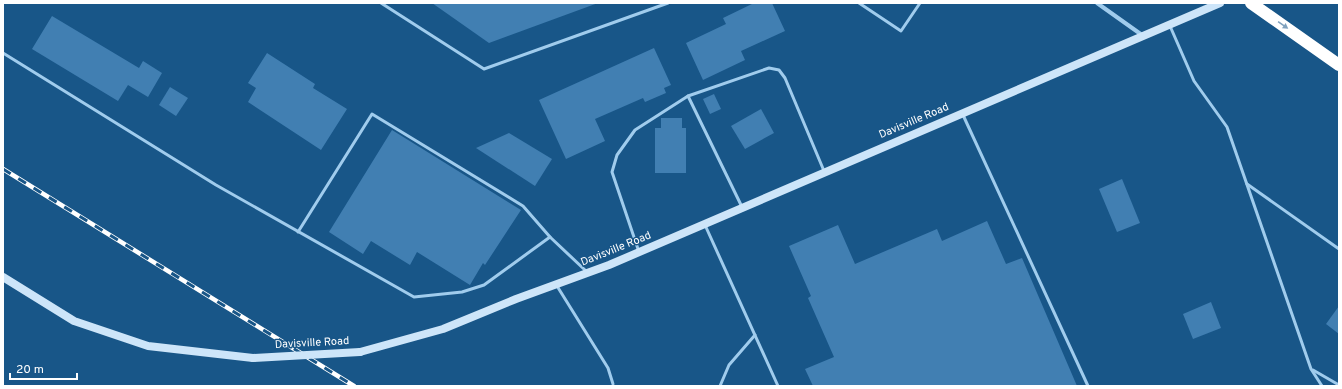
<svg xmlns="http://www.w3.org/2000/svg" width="1342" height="389" viewBox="0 0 1342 389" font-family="Overpass,sans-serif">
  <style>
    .building { fill: #417fb2 }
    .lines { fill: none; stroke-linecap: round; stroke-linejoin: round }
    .lane { stroke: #a0cced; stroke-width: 3 }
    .street { stroke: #a0cced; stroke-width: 4 }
    .secondary { stroke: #cde5f9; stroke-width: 8 }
    .highway { stroke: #fff; stroke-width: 12 }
    .rail-casing { stroke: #fff; stroke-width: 4.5 }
    .rail { stroke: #185688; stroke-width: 3; stroke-dasharray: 9; stroke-linecap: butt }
    .secondary-bridge { stroke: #cde5f9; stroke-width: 8 }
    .oneway { fill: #80a2be }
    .labels { text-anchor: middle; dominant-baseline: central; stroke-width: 3; stroke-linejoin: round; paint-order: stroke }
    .street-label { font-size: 11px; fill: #fff; stroke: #185688 }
  </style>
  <rect width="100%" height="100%" fill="#185688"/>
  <!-- building -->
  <g class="building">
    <polygon points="432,3 598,3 489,43"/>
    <polygon points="754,3 772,3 785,31 741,51 745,60 703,80 686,43 726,24 723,18"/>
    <polygon points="52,16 139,68 143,61 162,73 148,97 128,85 118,101 32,49"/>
    <polygon points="654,48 671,85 664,88 666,93 645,102 643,98 595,119 605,141 566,159 539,100"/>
    <polygon points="267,53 315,84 313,88 347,109 321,150 248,102 256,88 248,83"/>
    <polygon points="170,87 188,98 176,116 159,105"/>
    <polygon points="714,94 721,109 710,114 703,99"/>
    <polygon points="761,109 774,133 745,149 731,126"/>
    <polygon points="661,118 682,118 682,128 686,128 686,173 655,173 655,128 661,128"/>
    <polygon points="392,130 521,210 485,265 483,263 470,285 417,252 410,265 371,241 363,254 329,232"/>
    <polygon points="509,133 552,159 535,186 476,148"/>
    <polygon points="1122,179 1140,223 1117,232 1099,189"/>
    <polygon points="987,221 1006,264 1022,258 1077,386 813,386 805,369 834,357 808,298 811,296 789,246 838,225 855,264 937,229 942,241"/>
    <polygon points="1211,302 1221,328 1193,339 1183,314"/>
    <polygon points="1339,306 1339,334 1326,324"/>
  </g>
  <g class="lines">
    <!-- lane -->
    <g class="lane">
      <polyline points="381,3 484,69 668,3"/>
      <polyline points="859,3 901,31 920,3"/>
      <polyline points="1170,26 1194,81 1227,127 1311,369 1322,386"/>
      <polyline points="3,53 216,185 414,297 462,292 484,285 550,237 586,271"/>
      <polyline points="688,96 769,68 779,70 785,78 824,171"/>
      <polyline points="963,115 1088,386"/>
      <polyline points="1247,184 1339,249"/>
      <polyline points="705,225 778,386"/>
      <polyline points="298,232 372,114 523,206 550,237"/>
      <polyline points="639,252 612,172 617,155 635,130 688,96 742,207"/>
      <polyline points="557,286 608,368 613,384"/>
      <polyline points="1313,370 1339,385"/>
      <polyline points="720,386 729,365 755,335"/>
    </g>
    <!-- street -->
    <polyline class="street" points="1097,3 1142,35"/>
    <!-- secondary -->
    <g class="secondary">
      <polyline points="3,277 74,321 148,346 253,358"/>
      <polyline points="360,352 443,329 516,299 609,265 1220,3"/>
    </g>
    <!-- highway -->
    <polyline class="highway" points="1251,3 1339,65"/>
    <!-- rail casing -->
    <g class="rail-casing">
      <polyline id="rail" points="3,169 354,386"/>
    </g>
    <!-- rail -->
    <use href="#rail" class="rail"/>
    <!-- secondary-bridge -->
    <polyline class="secondary-bridge" points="253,358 360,352"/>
  </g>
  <!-- one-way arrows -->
  <defs><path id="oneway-solid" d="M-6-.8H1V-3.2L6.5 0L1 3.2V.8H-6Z"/></defs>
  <use class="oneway" href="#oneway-solid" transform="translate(1283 25) rotate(35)"/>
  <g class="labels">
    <!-- street labels -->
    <g class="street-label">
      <text transform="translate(914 121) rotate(-23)">Davisville Road</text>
      <text transform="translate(616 249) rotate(-22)">Davisville Road</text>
      <text transform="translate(312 343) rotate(-3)">Davisville Road</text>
    </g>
  </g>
  <!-- border -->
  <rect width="1342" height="389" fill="none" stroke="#ffffff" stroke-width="8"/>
  <!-- scale -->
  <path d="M10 373v6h67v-6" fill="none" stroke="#ffffff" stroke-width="2"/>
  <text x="16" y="373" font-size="12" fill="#ffffff" stroke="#185688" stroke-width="3" paint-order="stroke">20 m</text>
</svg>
